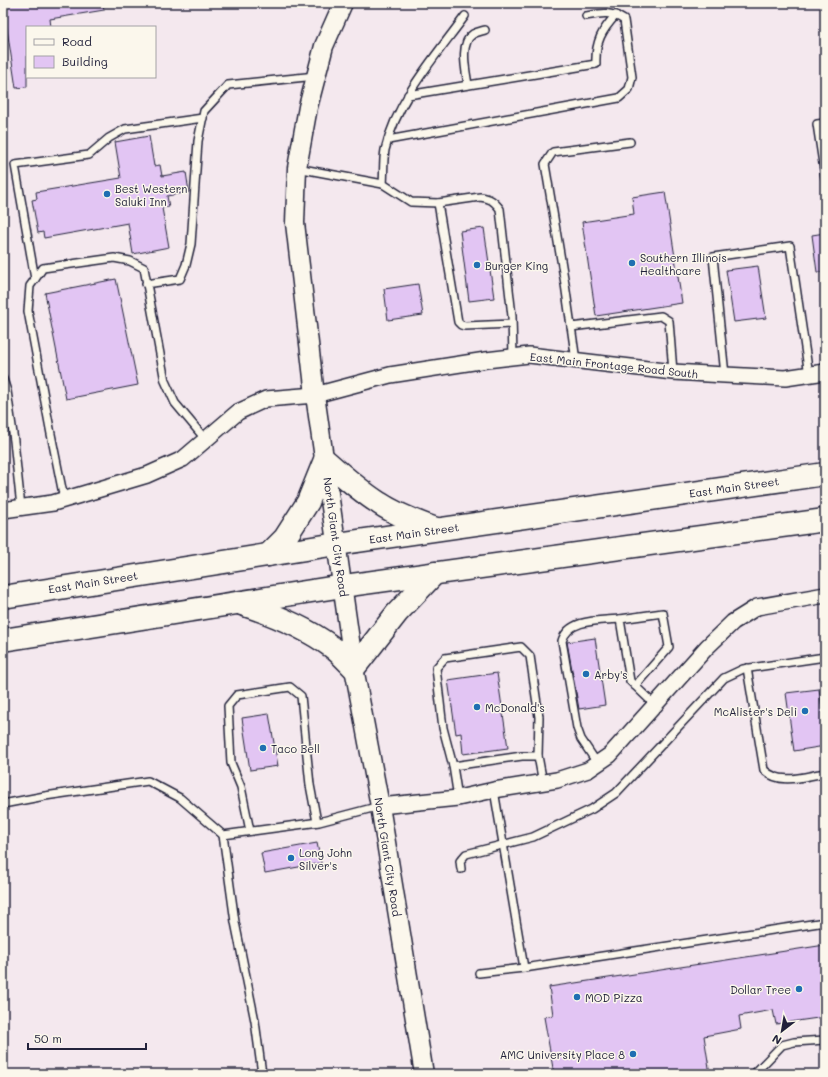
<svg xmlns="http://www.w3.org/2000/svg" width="828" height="1077" viewBox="0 0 828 1077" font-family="Mali,sans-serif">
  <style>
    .building { fill: #e2c5f3; stroke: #22223b }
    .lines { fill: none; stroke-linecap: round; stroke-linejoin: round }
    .service-casing { stroke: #22223b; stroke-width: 10 }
    .minor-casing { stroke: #22223b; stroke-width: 18 }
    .tertiary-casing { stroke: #22223b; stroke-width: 21 }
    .trunk-casing { stroke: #22223b; stroke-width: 25 }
    .service { stroke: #fbf7ec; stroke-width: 7 }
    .minor { stroke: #fbf7ec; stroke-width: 15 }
    .tertiary { stroke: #fbf7ec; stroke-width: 18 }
    .trunk { stroke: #fbf7ec; stroke-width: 22 }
    .poi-dot { fill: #1f6fb2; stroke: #fbf7ec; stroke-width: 1.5 }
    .labels { text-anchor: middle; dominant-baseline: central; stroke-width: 3; stroke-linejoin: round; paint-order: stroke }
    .poi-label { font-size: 11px; fill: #22223b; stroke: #fbf7ec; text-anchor: start }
    .street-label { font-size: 11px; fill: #22223b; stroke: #fbf7ec }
  </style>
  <rect width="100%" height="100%" fill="#f4e8ee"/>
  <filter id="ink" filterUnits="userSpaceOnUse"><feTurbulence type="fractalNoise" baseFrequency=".025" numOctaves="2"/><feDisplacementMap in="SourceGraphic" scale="8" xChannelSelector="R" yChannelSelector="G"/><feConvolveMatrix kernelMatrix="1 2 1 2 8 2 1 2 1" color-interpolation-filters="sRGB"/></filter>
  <g filter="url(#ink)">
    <!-- building -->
    <g class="building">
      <polygon points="3,3 103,3 104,10 50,19 51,27 27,27 27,87 16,88"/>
      <polygon points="149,136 154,166 160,165 162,176 186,172 189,192 167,196 169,207 162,208 169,247 133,254 128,223 44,238 43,232 38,233 32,200 37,199 36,192 121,178 115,142"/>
      <polygon points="665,192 682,303 596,316 582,222 634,214 632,197"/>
      <polygon points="484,228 494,298 469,301 460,231"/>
      <polygon points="825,233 825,272 817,272 812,235"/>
      <polygon points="758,266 766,318 734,322 726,270"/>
      <polygon points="116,279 138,385 66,399 45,293"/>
      <polygon points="418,284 423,315 388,320 384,289"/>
      <polygon points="595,638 605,705 579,709 567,642"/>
      <polygon points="497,673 508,748 463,754 461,733 456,734 448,680"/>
      <polygon points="819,689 825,729 825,746 794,751 786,693"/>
      <polygon points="269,714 278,766 250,770 242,718"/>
      <polygon points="317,843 321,863 265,873 261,853"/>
      <polygon points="825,945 825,1017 776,1024 773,1010 739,1016 741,1029 704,1036 710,1074 554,1074 544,1017 553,1015 549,987"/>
    </g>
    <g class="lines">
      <!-- service casing -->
      <g class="service-casing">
        <g id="service">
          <path d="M468 85C466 71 459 43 473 34 477 32 482 31 485 30"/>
          <path d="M408 95 596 64C595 42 602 30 616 15"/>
          <polyline points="825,123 817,124 825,177"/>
          <path d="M388 140 619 98 629 89 632 77 624 20C610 11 602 13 586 16"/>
          <polyline points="297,168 383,184 411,202 438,203"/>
          <path d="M383 184C384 173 383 161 385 150 397 99 435 57 465 16"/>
          <polyline points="35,279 15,165 89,155 109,138 125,129 203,118"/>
          <polyline points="146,284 180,279 186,265 191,244 198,141 204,111 228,85 316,76"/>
          <path d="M512 324 465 326 461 325 458 322 438 203 480 197C490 198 494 201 500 209L512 316 513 357"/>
          <polyline points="571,327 661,316 669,321 673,372"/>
          <polyline points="576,361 565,284 545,164 553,152 630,142"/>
          <polyline points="725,375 713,257 790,246 809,375"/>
          <polyline points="3,379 7,391 14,441 21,507"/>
          <polyline points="64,499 51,434 28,311 30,286 43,268 114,258 130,261 144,268 165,381 175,403 206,440"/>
          <path d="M747 668 764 770C781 786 805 776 825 773"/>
          <polyline points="635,686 669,647 663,613 620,619 630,681 655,705"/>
          <path d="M597 763 581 739 577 728 562 641C569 618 600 621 620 619"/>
          <polyline points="453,766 522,756 538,756 543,783"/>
          <polyline points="494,790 524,968 825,922"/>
          <polyline points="458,798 453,766 443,728 436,668 445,658 521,647 530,656 539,717 538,756"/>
          <polyline points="3,804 45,796 148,781 180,798 223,835 235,922 255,1021 262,1074"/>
          <polyline points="250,831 241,787 231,763 228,706 237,695 290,687 301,696 310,785 317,822"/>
          <polyline points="223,835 319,822 380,806"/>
          <polyline points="461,869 460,861 466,854 533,837 592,809 616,793 724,678 743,669 825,657"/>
          <polyline points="479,973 524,968"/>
          <polyline points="754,1074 782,1045 794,1042 825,1040"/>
        </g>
      </g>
      <!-- minor casing -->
      <g class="minor-casing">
        <g id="minor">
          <polyline points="3,510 53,503 147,475 183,459 238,412 266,399 315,395 390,375 486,360 529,355 673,372 725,375 785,378 825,372"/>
          <polyline points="380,806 458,798 494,790 557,780 588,770 610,755 707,647 733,622 757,607 825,595"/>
        </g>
      </g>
      <!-- tertiary casing -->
      <g class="tertiary-casing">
        <polyline id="tertiary" points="343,3 324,46 308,107 297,168 295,223 315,395 354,668 380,806 424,1074"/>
      </g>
      <!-- trunk casing -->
      <g class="trunk-casing">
        <g id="trunk">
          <path d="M268 555 285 538 308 502 325 460C342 475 360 491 379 503 397 515 416 522 436 529"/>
          <polyline points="3,597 337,544 825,474"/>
          <path d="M242 604C273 614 305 627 332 647 340 653 347 661 354 668L397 613 435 573"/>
          <polyline points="3,640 343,586 825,520"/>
        </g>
      </g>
      <!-- service -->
      <use href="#service" class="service"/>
      <!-- minor -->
      <use href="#minor" class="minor"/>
      <!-- tertiary -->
      <use href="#tertiary" class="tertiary"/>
      <!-- trunk -->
      <use href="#trunk" class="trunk"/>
    </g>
  </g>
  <!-- markers -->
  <g class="poi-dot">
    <circle cx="107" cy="194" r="4"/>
    <circle cx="632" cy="263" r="4"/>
    <circle cx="477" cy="265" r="4"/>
    <circle cx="586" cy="674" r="4"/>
    <circle cx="477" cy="707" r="4"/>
    <circle cx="805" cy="711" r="4"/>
    <circle cx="263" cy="748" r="4"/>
    <circle cx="291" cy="858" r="4"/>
    <circle cx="799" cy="989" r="4"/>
    <circle cx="577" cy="997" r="4"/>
    <circle cx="633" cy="1054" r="4"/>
  </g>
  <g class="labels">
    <!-- poi labels -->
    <g class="poi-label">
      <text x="115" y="188">Best Western<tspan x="115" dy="13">Saluki Inn</tspan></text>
      <text x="640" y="257">Southern Illinois<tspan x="640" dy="13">Healthcare</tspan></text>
      <text x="485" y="265">Burger King</text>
      <text x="594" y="674">Arby's</text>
      <text x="485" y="707">McDonald's</text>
      <text x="797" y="711" text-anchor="end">McAlister's Deli</text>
      <text x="271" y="748">Taco Bell</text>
      <text x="299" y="852">Long John<tspan x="299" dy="13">Silver's</tspan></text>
      <text x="791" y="989" text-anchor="end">Dollar Tree</text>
      <text x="585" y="997">MOD Pizza</text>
      <text x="625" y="1054" text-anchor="end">AMC University Place 8</text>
    </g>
    <!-- street labels -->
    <g class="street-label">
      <text transform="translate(614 365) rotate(6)">East Main Frontage Road South</text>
      <text transform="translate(734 487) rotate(-8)">East Main Street</text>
      <text transform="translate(414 533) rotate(-8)">East Main Street</text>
      <text transform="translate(336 537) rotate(82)">North Giant City Road</text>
      <text transform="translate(93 582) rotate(-9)">East Main Street</text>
      <text transform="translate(388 857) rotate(81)">North Giant City Road</text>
    </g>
  </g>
  <!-- margin -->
  <rect width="828" height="1077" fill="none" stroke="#fbf7ec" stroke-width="16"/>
  <rect x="8" y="8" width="812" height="1061" fill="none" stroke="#22223b" stroke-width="1.5" filter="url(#ink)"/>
  <!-- legend -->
  <rect x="26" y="26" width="130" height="52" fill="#fbf7ec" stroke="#a4a2a5"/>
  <rect x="34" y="39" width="20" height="6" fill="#fbf7ec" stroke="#a4a2a5"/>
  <text x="62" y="46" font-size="12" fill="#22223b">Road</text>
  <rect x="34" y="56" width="20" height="12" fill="#e2c5f3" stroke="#a4a2a5"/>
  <text x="62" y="66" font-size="12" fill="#22223b">Building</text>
  <!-- north arrow -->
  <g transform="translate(782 1031) rotate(211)" stroke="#fbf7ec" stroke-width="3" paint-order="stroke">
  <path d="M0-3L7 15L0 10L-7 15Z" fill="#22223b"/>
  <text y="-6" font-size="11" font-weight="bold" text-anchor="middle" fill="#22223b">N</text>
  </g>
  <!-- scale -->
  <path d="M28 1043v6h118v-6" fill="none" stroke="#22223b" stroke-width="2"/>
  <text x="34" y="1043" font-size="12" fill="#22223b" stroke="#fbf7ec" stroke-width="3" paint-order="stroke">50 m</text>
</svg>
